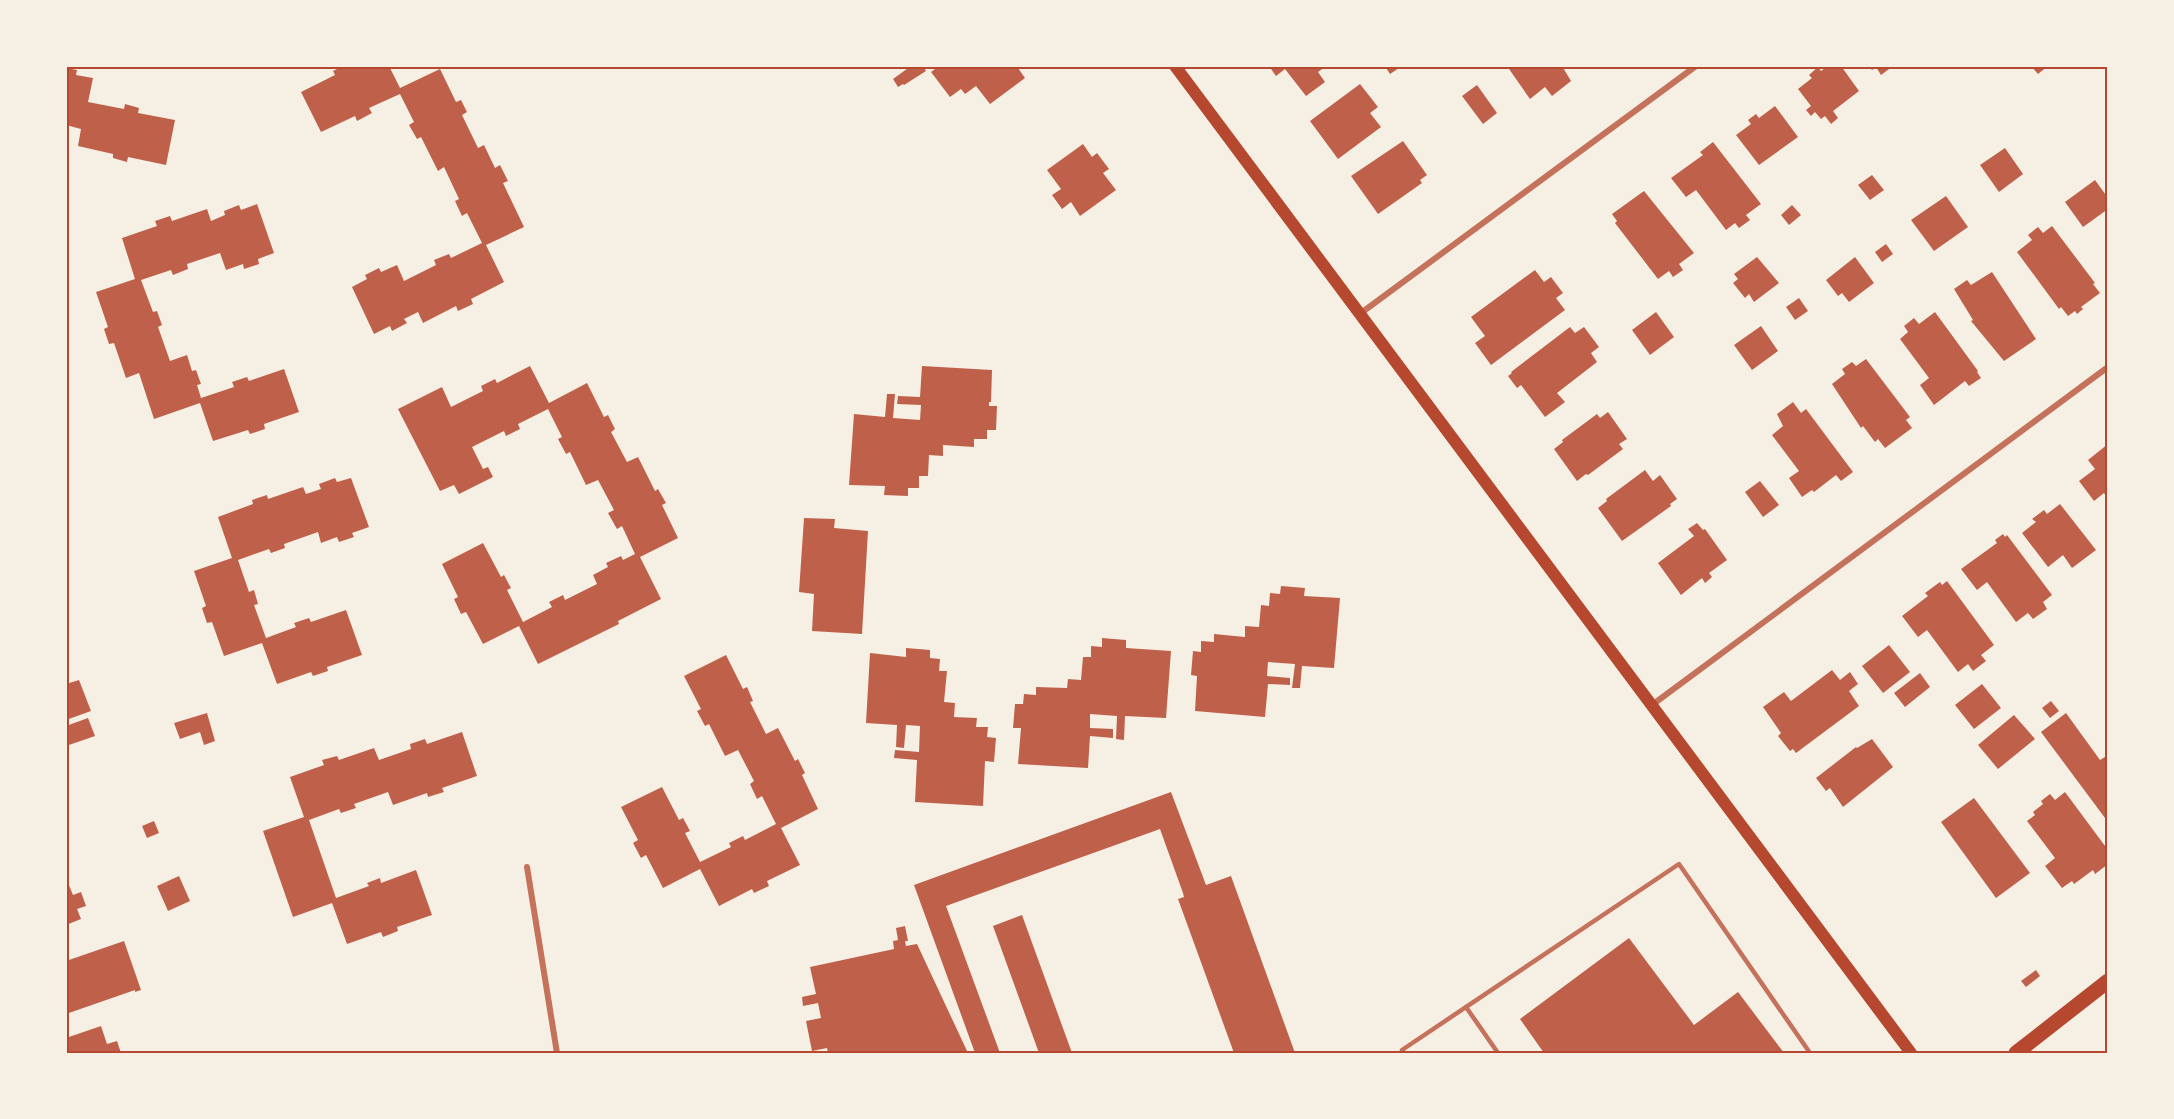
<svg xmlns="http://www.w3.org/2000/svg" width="2174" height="1119" viewBox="0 0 2174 1119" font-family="'Asap Condensed',sans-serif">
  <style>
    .building { fill: #bf614a }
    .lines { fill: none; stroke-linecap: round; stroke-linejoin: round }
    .service { stroke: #c5725c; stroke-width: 4.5 }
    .minor { stroke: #c5725c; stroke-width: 6 }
    .secondary { stroke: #b5482f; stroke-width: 12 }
    .primary { stroke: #b5482f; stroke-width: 15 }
    .neatline { fill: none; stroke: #b5482f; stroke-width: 2 }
  </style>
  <rect width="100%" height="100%" fill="#f6efe4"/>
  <!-- building -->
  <g class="building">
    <polygon points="343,66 348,66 349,68 354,66 389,66 400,88 440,69 456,102 461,100 467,112 462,115 478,148 484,145 495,168 500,165 508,181 503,183 524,227 486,245 504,282 471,299 473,304 458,311 456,306 423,323 418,312 404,319 407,323 392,331 390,326 374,334 352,287 367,279 365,275 379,268 381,272 397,265 404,281 436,265 434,260 449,254 451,258 482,243 467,213 462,216 455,201 459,199 444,167 438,171 421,137 417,139 409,125 414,122 400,94 369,108 372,113 357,121 355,116 321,132 301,92 335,75 333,71"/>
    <polygon points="911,66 923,66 926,71 904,85 903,84 898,87 893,79"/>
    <polygon points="939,66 1021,66 1018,68 1025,78 990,104 976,86 965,94 961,89 950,97 931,72"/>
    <polygon points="1269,66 1326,66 1318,72 1325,82 1306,96 1285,69 1276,76"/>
    <polygon points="1385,66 1402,66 1390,74"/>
    <polygon points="1507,66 1562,66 1571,81 1552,96 1545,87 1530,99"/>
    <polygon points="1828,66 1841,66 1859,91 1833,111 1838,118 1831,124 1825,116 1821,119 1815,112 1811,116 1806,110 1811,106 1798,89 1812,78 1809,75 1818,67 1821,71"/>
    <polygon points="1869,66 1893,66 1881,75 1876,67 1872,70"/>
    <polygon points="2031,66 2048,66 2038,74"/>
    <polygon points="66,68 77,70 76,75 93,78 88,102 124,109 125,104 139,108 138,113 175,120 166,165 128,157 127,162 113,158 113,154 78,146 81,129 66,125"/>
    <polygon points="1360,84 1378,107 1370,113 1381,127 1338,159 1310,121"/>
    <polygon points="1477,85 1497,113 1483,124 1462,96"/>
    <polygon points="1775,106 1798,137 1759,165 1736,135 1751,124 1748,120 1756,114 1759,118"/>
    <polygon points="1403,141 1427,175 1420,180 1422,183 1378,214 1351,176"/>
    <polygon points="1713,142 1761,204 1746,215 1750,220 1739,228 1735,223 1726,230 1696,190 1686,197 1671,178 1703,155 1700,152"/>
    <polygon points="1083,144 1092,157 1097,153 1109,169 1103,173 1116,190 1080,216 1071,202 1062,209 1052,195 1061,189 1047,170"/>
    <polygon points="2005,148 2023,174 1999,192 1980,165"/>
    <polygon points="1872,175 1884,190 1870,200 1858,185"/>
    <polygon points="2095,180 2108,198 2108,209 2083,227 2065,202"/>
    <polygon points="1644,191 1694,253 1679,264 1683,270 1673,277 1669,271 1658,279 1615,223 1617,221 1612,214"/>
    <polygon points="1946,196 1968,227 1934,251 1911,220"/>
    <polygon points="257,204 274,253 258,259 259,264 244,269 243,264 226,270 220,253 187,264 188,269 173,275 171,270 141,280 153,312 157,311 162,325 158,327 170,361 187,355 192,371 196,370 201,384 197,385 201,398 234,387 232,382 247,377 249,381 284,369 299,412 264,424 265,429 250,434 248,430 213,441 200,403 154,419 139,373 126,378 114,343 109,344 104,329 108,327 96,292 135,279 122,238 157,226 155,221 170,216 172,221 207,209 211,221 225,215 224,211 239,205 241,210"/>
    <polygon points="1792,205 1801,215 1789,225 1781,215"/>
    <polygon points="2052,226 2095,283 2093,284 2100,293 2081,307 2083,309 2077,314 2075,311 2068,316 2061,307 2059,309 2017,252 2032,240 2028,235 2038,227 2043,233"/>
    <polygon points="1886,244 1893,254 1882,262 1875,252"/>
    <polygon points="1757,257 1779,283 1754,302 1749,294 1745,298 1733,283 1738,279 1734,274"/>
    <polygon points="1855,257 1874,283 1849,302 1842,293 1838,296 1826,280"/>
    <polygon points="1535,270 1544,282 1551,277 1563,293 1556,298 1565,310 1491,365 1475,343 1485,336 1471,317"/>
    <polygon points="1992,272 2036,339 2004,361 1971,321 1973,320 1954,289 1967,280 1971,285"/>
    <polygon points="1799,298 1808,311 1795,320 1786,307"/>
    <polygon points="1656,312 1674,337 1650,355 1632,330"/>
    <polygon points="1935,312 1978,371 1977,372 1981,378 1969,386 1965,381 1934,405 1920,385 1929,378 1900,339 1908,332 1904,326 1914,318 1919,324"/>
    <polygon points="1761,326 1778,351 1752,370 1734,345"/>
    <polygon points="1570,327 1575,333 1584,327 1599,347 1591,353 1597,362 1557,393 1565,402 1545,417 1521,385 1517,388 1508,376 1512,373 1511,372"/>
    <polygon points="1866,359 1910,417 1906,420 1912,428 1885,448 1878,439 1875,442 1863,426 1861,428 1832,384 1845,374 1842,369 1852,362 1856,366"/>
    <polygon points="530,366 549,403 587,383 604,417 608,415 615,429 611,432 627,462 638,457 655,491 658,489 666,503 662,505 678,538 640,557 661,599 618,621 619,624 538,664 519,626 483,644 466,612 461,614 454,599 458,597 442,564 483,543 501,577 504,575 511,588 507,590 523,622 552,607 549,602 563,595 565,600 597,584 593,575 608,567 606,563 621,556 623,560 635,554 622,526 617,529 608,513 614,510 598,480 586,485 570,452 566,454 558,439 562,437 548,409 518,424 520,429 506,436 504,431 472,447 483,469 488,467 493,477 459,494 454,485 440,491 398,409 442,387 451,407 483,391 481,386 495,379 497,383"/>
    <polygon points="922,366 992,370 991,402 989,402 989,406 997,406 996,430 987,430 987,439 974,439 974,447 943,445 943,456 929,455 928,476 919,476 919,488 908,488 908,496 884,495 885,486 849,485 854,414 885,417 887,394 895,394 893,418 920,420 921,405 897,404 898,396 920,397"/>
    <polygon points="1793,402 1801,413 1806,409 1853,472 1841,481 1836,475 1814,492 1812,490 1802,497 1789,478 1799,471 1772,435 1783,426 1777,414"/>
    <polygon points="1608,412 1627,439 1619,444 1623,449 1588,475 1586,474 1577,481 1554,449 1563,442 1562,440 1597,414 1600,418"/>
    <polygon points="2108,444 2108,499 2104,493 2094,501 2079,481 2095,469 2088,460"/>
    <polygon points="1645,470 1653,481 1660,475 1677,499 1670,504 1671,506 1622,541 1598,508 1607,501 1606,499"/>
    <polygon points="335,478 337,482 351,478 369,527 352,533 354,537 339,542 337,537 321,543 318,532 284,544 285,548 271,553 269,549 238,560 249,592 254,590 258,604 254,605 266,638 296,627 294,623 309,618 311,622 346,610 362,655 327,667 328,671 313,676 311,672 277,684 262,643 224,656 212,622 207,623 202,608 206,606 194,571 232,558 218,517 253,504 252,500 267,495 268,499 303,487 306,494 321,489 319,484"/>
    <polygon points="1760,481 1779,505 1763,517 1745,492"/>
    <polygon points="2060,504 2096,550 2072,568 2063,555 2048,567 2022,533 2036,522 2032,519 2044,510 2047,514"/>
    <polygon points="804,518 835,519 834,528 868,531 862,634 812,631 814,594 799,592"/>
    <polygon points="1697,523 1703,530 1705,529 1727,560 1709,573 1712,577 1705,583 1702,578 1681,595 1658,563 1694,536 1688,529"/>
    <polygon points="2003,534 2005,537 2007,535 2052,595 2043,602 2047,609 2033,619 2028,613 2016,622 1987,582 1977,590 1961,569 1997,543 1995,540"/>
    <polygon points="1947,581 1994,645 1981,655 1986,661 1973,671 1968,664 1958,672 1927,630 1918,637 1902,616 1928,596 1925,593 1940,582 1942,585"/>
    <polygon points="1281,586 1305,588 1304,596 1340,598 1334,668 1302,666 1300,688 1292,688 1295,664 1268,662 1267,676 1290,678 1290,685 1268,684 1265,717 1195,711 1197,676 1191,675 1193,651 1201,652 1201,641 1214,642 1214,634 1245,637 1245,626 1259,627 1261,605 1269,606 1270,593 1280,594"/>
    <polygon points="1102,638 1126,640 1126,648 1171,651 1166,718 1125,716 1124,740 1116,739 1117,716 1090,714 1090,728 1113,729 1113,738 1090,736 1088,768 1018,764 1021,728 1013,728 1015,704 1023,704 1024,694 1036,695 1036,687 1067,688 1068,679 1081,680 1083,657 1091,657 1091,646 1102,647"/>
    <polygon points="1889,645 1910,672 1883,693 1862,666"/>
    <polygon points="906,648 930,650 930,658 940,659 939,671 947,671 944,702 955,703 954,717 977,718 976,727 988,727 987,737 996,738 994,762 985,761 983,806 915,802 917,760 894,758 895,750 919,752 920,726 906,725 904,748 896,747 897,725 866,723 870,653 906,657"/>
    <polygon points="726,655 743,689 747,687 753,701 750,702 766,734 778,728 795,761 798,759 805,773 802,775 818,809 781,828 800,865 767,881 769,886 754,893 752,889 719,906 700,869 663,888 646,855 641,858 633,843 638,840 621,807 662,787 679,820 683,818 690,831 685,833 700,862 731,847 729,843 743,836 745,840 776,824 762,796 757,799 750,784 754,781 738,750 725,756 709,724 705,726 697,711 701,709 684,676"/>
    <polygon points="1832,670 1840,680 1850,672 1858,684 1849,691 1859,706 1796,753 1793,749 1790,751 1778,736 1781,733 1763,707 1784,692 1791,701"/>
    <polygon points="1920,673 1930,687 1905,707 1894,693"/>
    <polygon points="79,680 91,711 66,720 66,684"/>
    <polygon points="1982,684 2001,708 1974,729 1955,705"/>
    <polygon points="2051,701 2059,711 2050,718 2042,708"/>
    <polygon points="207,713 215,741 204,745 200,732 180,739 174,723"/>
    <polygon points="2066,713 2100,760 2108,755 2108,822 2041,732"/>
    <polygon points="2014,715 2035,739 1998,769 1978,745"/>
    <polygon points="88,718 95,736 66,746 66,726"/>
    <polygon points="462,732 477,776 442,788 444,792 428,797 427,793 393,805 388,792 354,804 356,808 341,813 339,809 309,820 336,898 369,886 367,883 380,878 381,883 416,870 432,915 397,927 398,931 383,937 381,932 347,944 332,903 293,917 263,831 304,817 290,777 324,765 322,760 337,756 339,760 374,748 379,760 411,749 410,744 425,739 427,744"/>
    <polygon points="1872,739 1893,767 1843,807 1830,788 1826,791 1816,778 1856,747 1857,748"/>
    <polygon points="1171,792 1206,885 1231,876 1295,1053 1234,1053 1178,899 1184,897 1183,893 1160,829 946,906 1000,1053 975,1053 914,885"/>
    <polygon points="2065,792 2108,850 2108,864 2095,874 2093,870 2074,884 2072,881 2062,888 2045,866 2055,858 2027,821 2035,815 2033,812 2043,804 2041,801 2050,794 2055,800"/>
    <polygon points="1974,798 2030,873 1996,898 1941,822"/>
    <polygon points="154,821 159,833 147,838 142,826"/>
    <polygon points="179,876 190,901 168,911 157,886"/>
    <polygon points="66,878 73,895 81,892 86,906 77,909 81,919 66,925"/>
    <polygon points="1022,915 1072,1053 1039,1053 993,926"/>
    <polygon points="905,926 908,941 905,941 906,946 917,944 968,1053 828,1053 827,1048 812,1051 806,1021 821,1018 818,1003 803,1006 802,997 816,994 810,967 894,949 893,941 898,940 896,928"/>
    <polygon points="1629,938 1694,1025 1738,992 1784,1053 1544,1053 1520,1019"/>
    <polygon points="124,941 141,990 135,992 135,990 66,1014 66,961"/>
    <polygon points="2036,970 2040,976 2026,987 2021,981"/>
    <polygon points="101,1026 107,1044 117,1041 121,1053 66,1053 66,1038"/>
  </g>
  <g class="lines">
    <!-- service -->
    <g class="service">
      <polyline points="1466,1007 1498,1053"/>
      <polyline points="1404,1053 1402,1050 1679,864 1810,1053"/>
    </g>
    <!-- minor -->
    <g class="minor">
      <polyline points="1361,313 1696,66"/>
      <polyline points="1652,705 2108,367"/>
      <polyline points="527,867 557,1053"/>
    </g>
    <!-- secondary -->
    <polyline class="secondary" points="1175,66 1911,1053"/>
    <!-- primary -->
    <polyline class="primary" points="2016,1053 2108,981"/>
  </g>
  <!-- border -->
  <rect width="2174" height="1119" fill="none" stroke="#f6efe4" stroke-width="135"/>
  <rect x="68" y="68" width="2038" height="984" class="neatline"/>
</svg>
